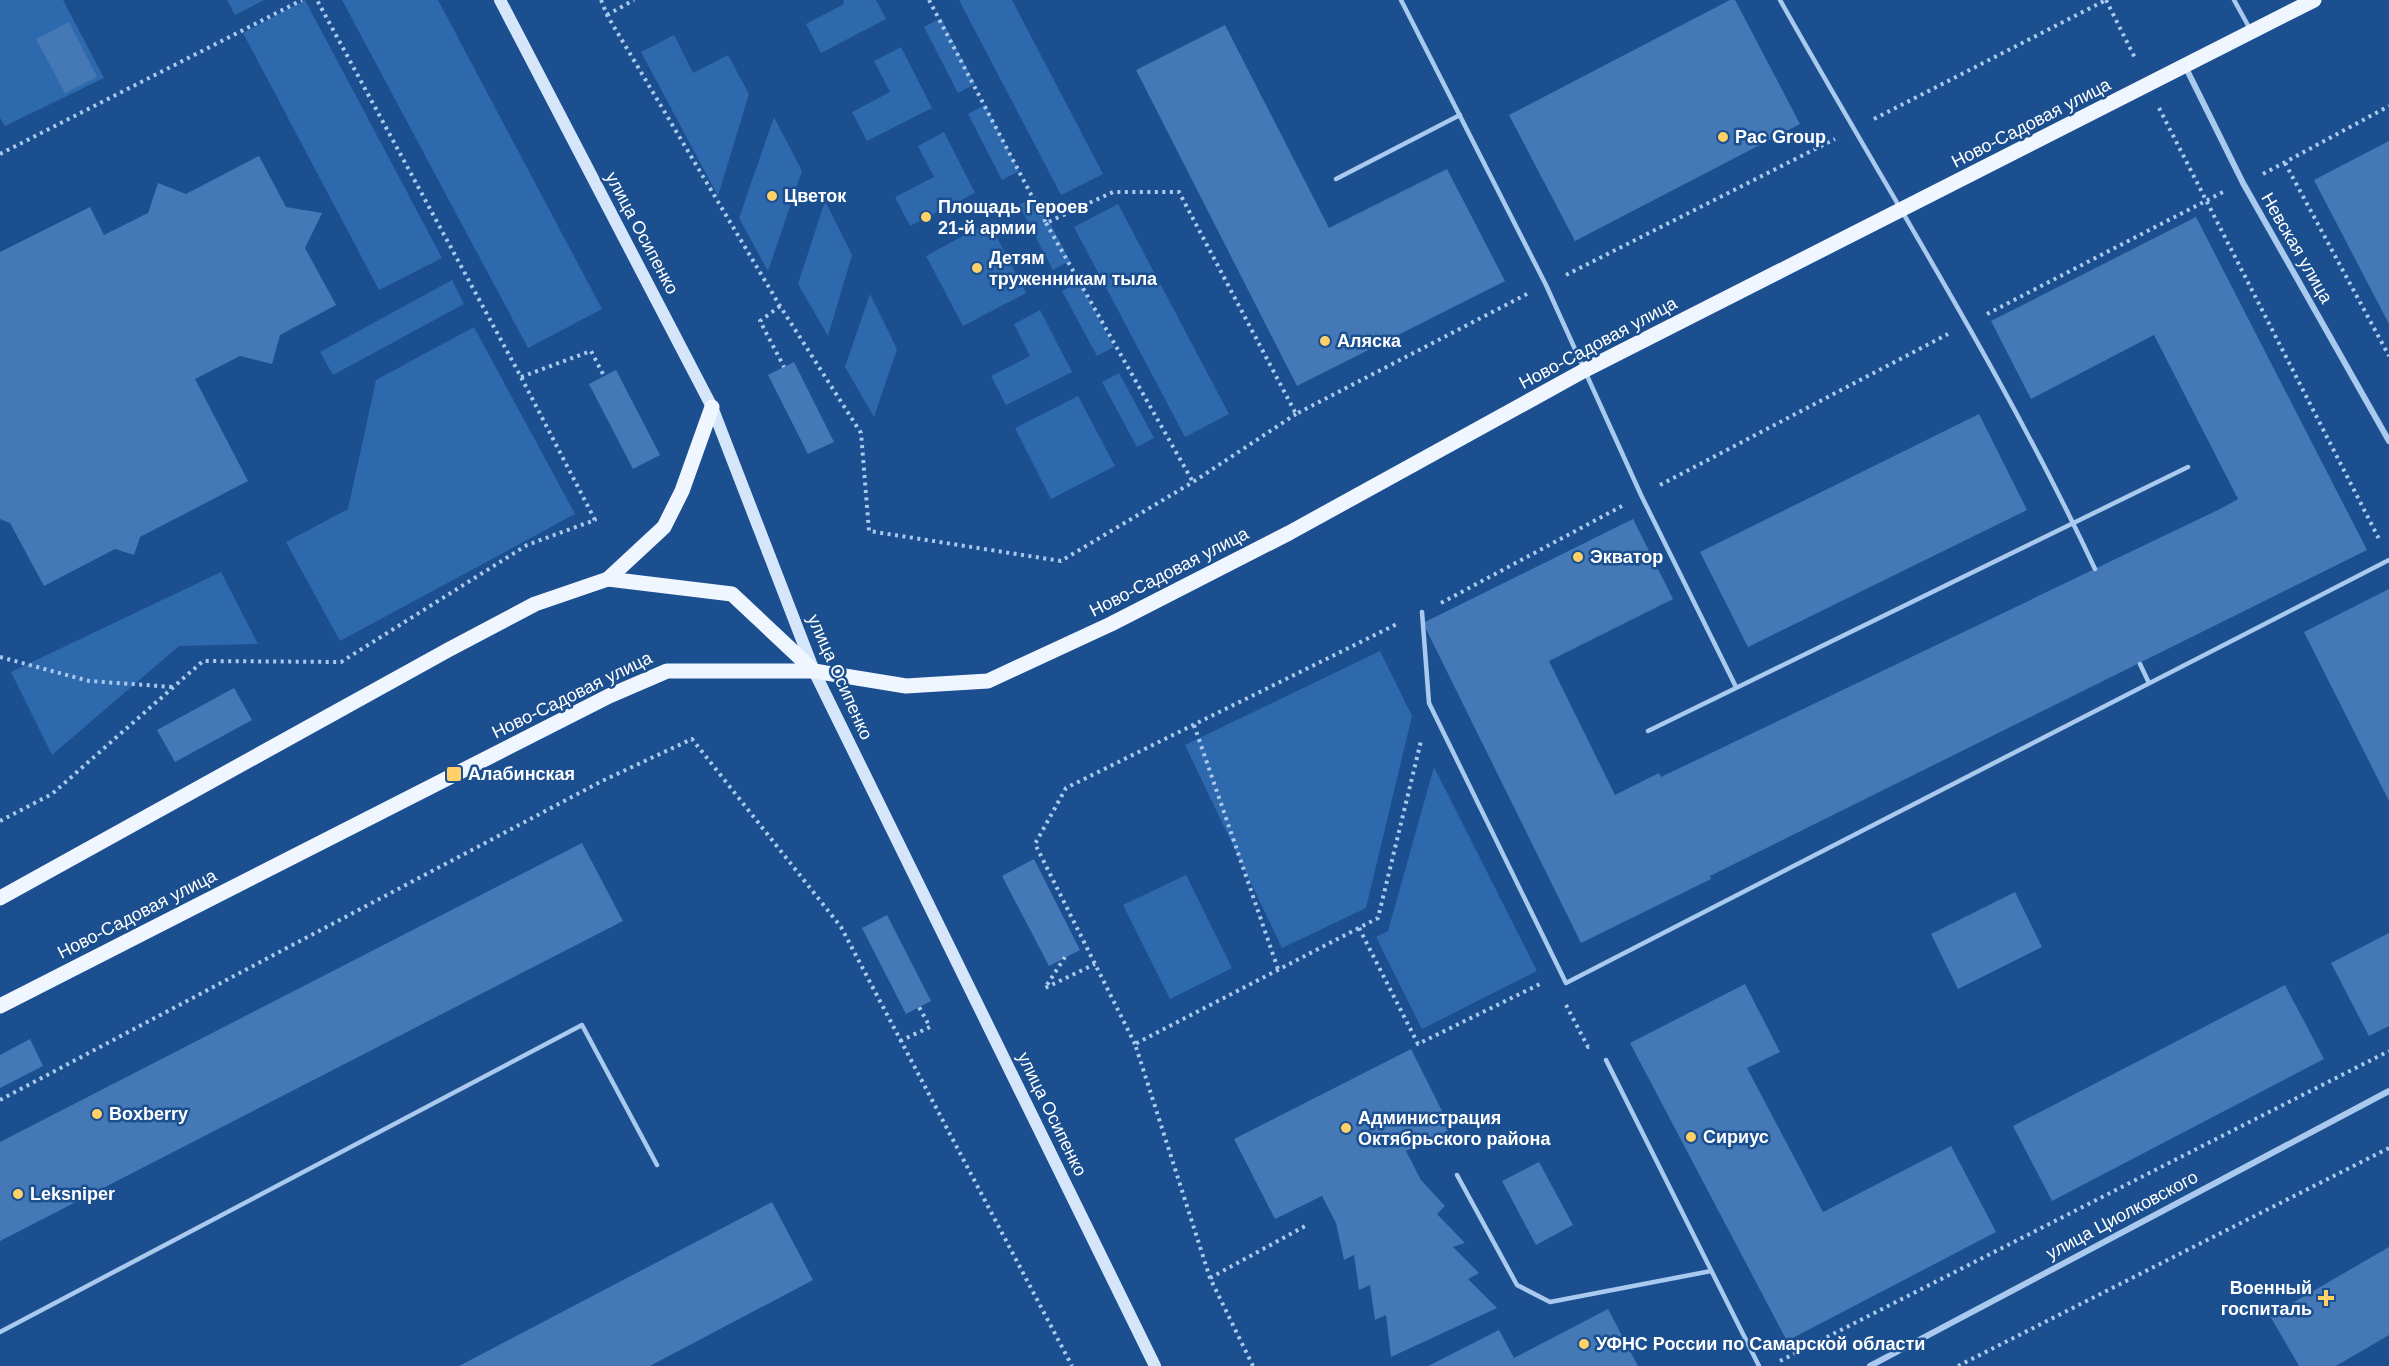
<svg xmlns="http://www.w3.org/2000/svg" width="2389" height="1366" viewBox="0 0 2389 1366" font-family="Arial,sans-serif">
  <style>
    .green { fill: #2e69ad }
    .building { fill: #4478b7 }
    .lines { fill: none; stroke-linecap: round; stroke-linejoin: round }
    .path { stroke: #a9c9ee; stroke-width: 4; stroke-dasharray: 3 4.5; stroke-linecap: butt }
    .lane { stroke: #a9c9ee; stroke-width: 4.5 }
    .street { stroke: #a9c9ee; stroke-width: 6 }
    .secondary { stroke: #d6e6fa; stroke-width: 12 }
    .primary { stroke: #f0f6ff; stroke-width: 15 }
    .poi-dot { fill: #ffd166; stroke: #1b4f8f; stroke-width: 2 }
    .labels { text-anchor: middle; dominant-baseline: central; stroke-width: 5; stroke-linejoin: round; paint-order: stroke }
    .street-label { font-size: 18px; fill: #fff; stroke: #1b4f8f }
    .poi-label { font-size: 18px; font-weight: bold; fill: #fff; stroke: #1b4f8f; text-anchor: start }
  </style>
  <rect width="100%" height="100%" fill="#1b4f8f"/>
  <!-- green -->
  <g class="green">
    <polygon points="0,0 63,0 104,78 5,126 0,118"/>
    <polygon points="227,0 264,0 235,15"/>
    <polygon points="305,0 442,258 379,290 243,33"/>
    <polygon points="342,0 438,0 602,309 528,348"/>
    <polygon points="843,0 876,0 886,19 821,53 806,24 844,4"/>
    <polygon points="959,0 1012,0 1103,174 1061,195"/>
    <polygon points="941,18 975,84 958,93 924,27"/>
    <polygon points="674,35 693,73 728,55 749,94 718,196 641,52"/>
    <polygon points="901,47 932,108 867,141 852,112 890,92 874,61"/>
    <polygon points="985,105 1019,171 1002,180 968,114"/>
    <polygon points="774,117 802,171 768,271 739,218"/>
    <polygon points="944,132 975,193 910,226 895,197 934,177 918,146"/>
    <polygon points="1036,196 1070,261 1053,270 1019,205"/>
    <polygon points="825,201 852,255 828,336 798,284"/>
    <polygon points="1118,204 1229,414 1185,437 1074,227"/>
    <polygon points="989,222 1026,293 963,326 926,256"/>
    <polygon points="452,280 464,304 333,375 320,352"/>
    <polygon points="1079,282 1114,347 1097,356 1062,291"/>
    <polygon points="870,294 897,349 874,417 845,367"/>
    <polygon points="1040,310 1072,372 1006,405 991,376 1030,356 1014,324"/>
    <polygon points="474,327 575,514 340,641 286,542 348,509 376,380"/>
    <polygon points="1119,373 1154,438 1137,447 1102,382"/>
    <polygon points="1078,396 1115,466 1051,499 1015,428"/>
    <polygon points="221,572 258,644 179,646 52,755 11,672"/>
    <polygon points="1380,651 1412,716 1366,908 1282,948 1185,745"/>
    <polygon points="1434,767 1537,971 1422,1029 1376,937 1388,931"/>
    <polygon points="1186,875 1232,968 1170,999 1123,905"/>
  </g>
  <!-- building -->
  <g class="building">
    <polygon points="1730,0 1735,0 1800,124 1575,241 1509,115"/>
    <polygon points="69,22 97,77 65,93 36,39"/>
    <polygon points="1225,25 1329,228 1447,169 1505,281 1297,386 1136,70"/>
    <polygon points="2389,141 2389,324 2314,180"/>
    <polygon points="259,156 286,207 322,213 305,248 336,305 280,335 272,364 240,356 195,379 248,481 140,537 134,555 115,549 44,586 10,523 0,519 0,252 90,207 104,235 148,213 158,183 186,194"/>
    <polygon points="2196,217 2367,550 1710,876 1711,879 1581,943 1423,623 1633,519 1673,599 1549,661 1615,795 1659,773 1661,777 2222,508 2238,499 2154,335 2031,399 1991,321"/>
    <polygon points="794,362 834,442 808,454 768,375"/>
    <polygon points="616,370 660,455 633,469 589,384"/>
    <polygon points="1979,414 2027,510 1748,647 1700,552"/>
    <polygon points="2389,589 2389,801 2304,632"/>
    <polygon points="234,688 252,720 175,762 157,730"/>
    <polygon points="582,843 623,921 0,1241 0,1142"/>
    <polygon points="1034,859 1080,950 1049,966 1002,876"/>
    <polygon points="2015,892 2042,947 1958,989 1931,934"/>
    <polygon points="887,915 931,1001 906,1014 862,928"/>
    <polygon points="2389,933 2389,1026 2369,1036 2331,963"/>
    <polygon points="1745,984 1780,1052 1747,1068 1823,1212 1951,1146 1996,1232 1787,1341 1630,1043"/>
    <polygon points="2285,985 2324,1059 2052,1201 2013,1126"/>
    <polygon points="30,1039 43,1066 0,1088 0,1055"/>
    <polygon points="1411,1049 1451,1129 1406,1151 1421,1180 1445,1206 1437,1214 1465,1243 1453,1247 1479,1273 1468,1279 1497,1308 1391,1357 1386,1315 1375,1320 1370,1285 1359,1290 1354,1255 1344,1260 1336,1223 1322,1196 1275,1219 1234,1139"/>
    <polygon points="1539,1162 1573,1225 1536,1245 1502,1181"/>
    <polygon points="772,1202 813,1280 650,1366 459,1366"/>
    <polygon points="2389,1247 2389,1335 2336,1366 2299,1366 2270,1316"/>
    <polygon points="1608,1309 1638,1366 1428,1366 1499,1330 1514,1358"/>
  </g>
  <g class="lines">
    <!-- path -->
    <g class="path">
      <polyline points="601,0 607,15 780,306 861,433 869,531 1061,561 1193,482 1296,414"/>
      <polyline points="929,0 1046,223 1113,192 1179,192 1296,414 1527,294"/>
      <polyline points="2106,0 2136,60"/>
      <polyline points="607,15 634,0"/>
      <polyline points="2159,108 2379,539"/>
      <polyline points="1874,119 2106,0"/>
      <polyline points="0,154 302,0"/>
      <polyline points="2285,163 2389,356"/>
      <polyline points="2263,174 2389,106"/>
      <polyline points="1046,223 1193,482"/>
      <polyline points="1566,275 1835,139"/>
      <polyline points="780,306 760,321 784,367"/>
      <polyline points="1987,314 2223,192"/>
      <polyline points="521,377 591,351 604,376"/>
      <polyline points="1660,485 1948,334"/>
      <polyline points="1441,603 1622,506"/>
      <polyline points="0,657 89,681 173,687"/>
      <polyline points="1194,725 1278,969"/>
      <polyline points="0,821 52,794 203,661 341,662 527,545 595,520 521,377 317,0"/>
      <polyline points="1359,928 1418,1044 1542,983"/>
      <polyline points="1065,957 1045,988 1095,964"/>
      <polyline points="1566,1005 1588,1047 1589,1046"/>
      <polyline points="900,1041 930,1027 919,1007"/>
      <polyline points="1135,1044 1035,844 1066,788 1399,623"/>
      <polyline points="0,1100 602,781 692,739 841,927 1072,1366"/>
      <polyline points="1210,1278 1307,1225"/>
      <polyline points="1780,1361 2389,1051"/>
      <polyline points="1253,1366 1210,1278 1135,1044 1378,918 1421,741"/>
      <polyline points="1958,1366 2389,1148"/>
    </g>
    <!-- lane -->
    <g class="lane">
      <polyline points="1401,0 1546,285 1641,495 1736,687"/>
      <path d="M1780 0C1886 189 2003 372 2095 569"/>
      <polyline points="2234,0 2250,29"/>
      <polyline points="1336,179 1460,115"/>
      <polyline points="1422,612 1429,703 1566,983 2389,560"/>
      <polyline points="2140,664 2149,683"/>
      <polyline points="1648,731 2188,467"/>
      <polyline points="1606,1060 1759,1366"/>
      <polyline points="1457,1175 1517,1285 1550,1302 1711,1271"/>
      <polyline points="0,1332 582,1025 657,1165"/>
    </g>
    <!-- street -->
    <g class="street">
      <polyline points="2185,66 2243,183 2389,441"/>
      <polyline points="1870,1366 2389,1091"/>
    </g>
    <!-- secondary -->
    <polyline class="secondary" points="500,0 712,407 814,671 1155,1366"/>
    <!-- primary -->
    <g class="primary">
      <polyline points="608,579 732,594 814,671"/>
      <polyline points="0,898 448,650 535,604 608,579 664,527 682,491 712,407"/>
      <polyline points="0,1006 609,696 667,671 814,671 906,686 988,681 1111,624 1289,533 1585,370 2314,0"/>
    </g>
  </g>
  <!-- markers -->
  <g class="poi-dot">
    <circle cx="1723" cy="137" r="6"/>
    <circle cx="772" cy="196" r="6"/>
    <circle cx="926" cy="217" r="6"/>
    <circle cx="977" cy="268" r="6"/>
    <circle cx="1325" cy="341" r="6"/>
    <circle cx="1578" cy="557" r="6"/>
    <rect x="446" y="766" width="16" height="16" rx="3"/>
    <circle cx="97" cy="1114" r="6"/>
    <circle cx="1346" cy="1128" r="6"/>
    <circle cx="1691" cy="1137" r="6"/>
    <circle cx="18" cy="1194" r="6"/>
    <path d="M2323 1289h6v6h6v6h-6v6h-6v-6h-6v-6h6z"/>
    <circle cx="1584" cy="1344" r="6"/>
  </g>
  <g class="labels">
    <!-- street labels -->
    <g class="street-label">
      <text transform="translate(2031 123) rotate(-27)">Ново-Садовая улица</text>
      <text transform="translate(642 233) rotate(62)">улица Осипенко</text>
      <text transform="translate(2297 248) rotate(60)">Невская улица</text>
      <text transform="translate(1598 343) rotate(-28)">Ново-Садовая улица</text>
      <text transform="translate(1169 572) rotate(-27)">Ново-Садовая улица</text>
      <text transform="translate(840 677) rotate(66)">улица Осипенко</text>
      <text transform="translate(572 695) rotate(-26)">Ново-Садовая улица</text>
      <text transform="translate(137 914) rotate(-27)">Ново-Садовая улица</text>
      <text transform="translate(1052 1114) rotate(64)">улица Осипенко</text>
      <text transform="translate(2122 1215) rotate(-28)">улица Циолковского</text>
    </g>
    <!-- poi labels -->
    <g class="poi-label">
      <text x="1735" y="137">Pac Group</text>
      <text x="784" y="196">Цветок</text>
      <text x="938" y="207">Площадь Героев<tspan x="938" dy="21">21-й армии</tspan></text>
      <text x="989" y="258">Детям<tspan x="989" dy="21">труженникам тыла</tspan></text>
      <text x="1337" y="341">Аляска</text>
      <text x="1590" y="557">Экватор</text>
      <text x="468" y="774">Алабинская</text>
      <text x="109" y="1114">Boxberry</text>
      <text x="1358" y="1118">Администрация<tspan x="1358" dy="21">Октябрьского района</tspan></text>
      <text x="1703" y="1137">Сириус</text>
      <text x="30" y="1194">Leksniper</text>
      <text x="2312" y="1288" text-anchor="end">Военный<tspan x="2312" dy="21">госпиталь</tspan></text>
      <text x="1596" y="1344">УФНС России по Самарской области</text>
    </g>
  </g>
</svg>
